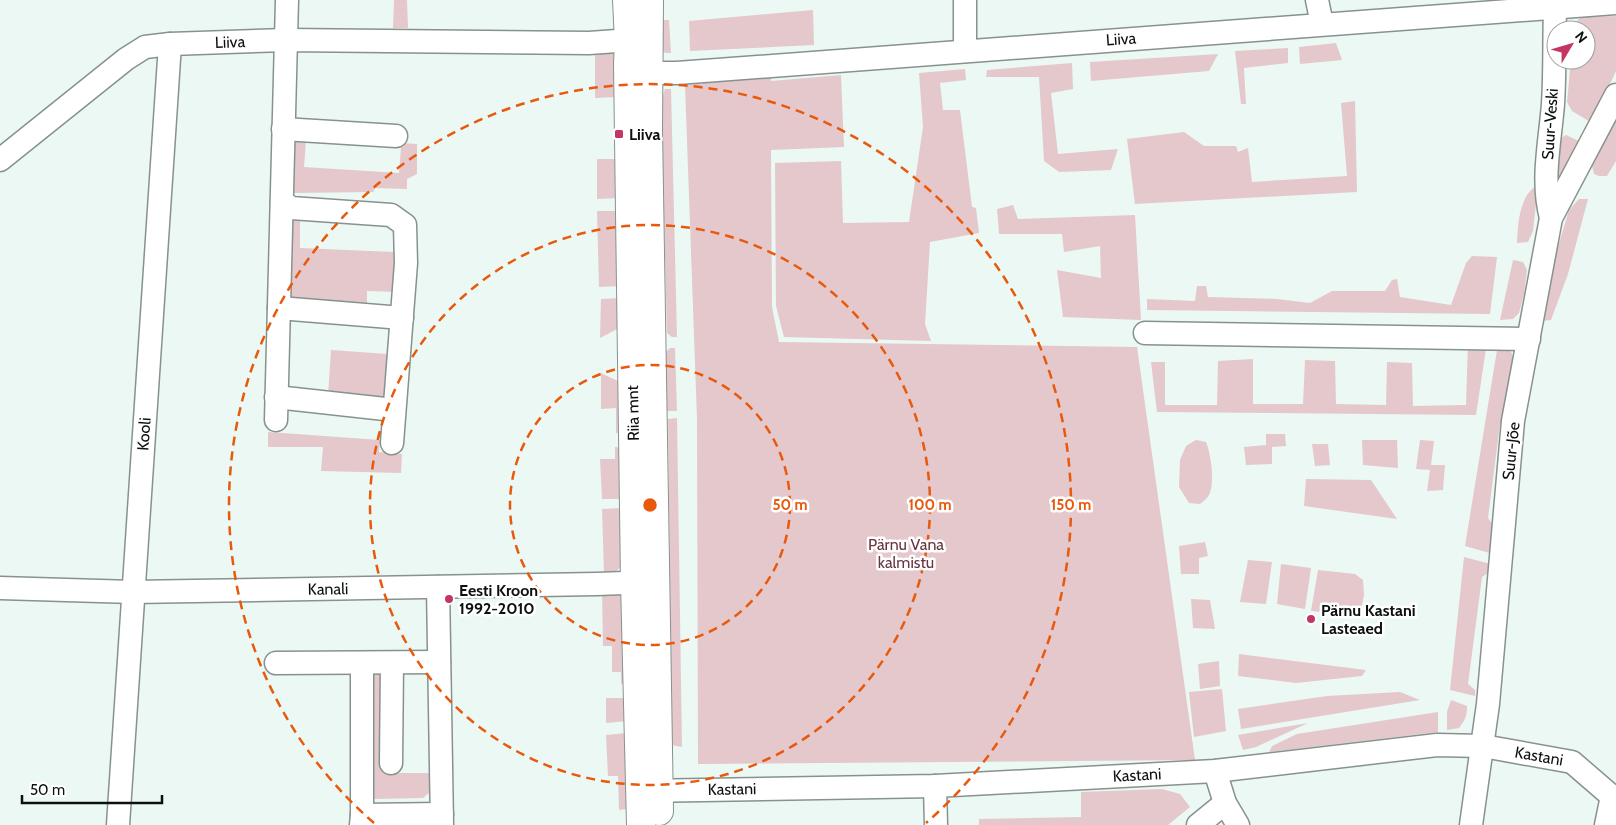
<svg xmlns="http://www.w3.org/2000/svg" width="1616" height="825" viewBox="0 0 1616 825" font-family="Cabin,sans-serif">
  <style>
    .green { fill: #e4c8cc }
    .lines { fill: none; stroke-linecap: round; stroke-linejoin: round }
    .minor-casing { stroke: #87928f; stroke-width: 25 }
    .secondary-casing { stroke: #87928f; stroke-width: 30 }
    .minor { stroke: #fff; stroke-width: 22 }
    .secondary { stroke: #fff; stroke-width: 28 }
    .ring { fill: none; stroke: #e8590c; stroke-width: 2.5; stroke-dasharray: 9 6 }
    .poi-dot { fill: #c43661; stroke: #fff; stroke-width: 2 }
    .labels { text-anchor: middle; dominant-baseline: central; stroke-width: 5; stroke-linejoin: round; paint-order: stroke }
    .street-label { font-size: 16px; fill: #0c100f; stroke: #fff }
    .poi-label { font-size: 16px; font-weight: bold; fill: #0c100f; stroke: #fff; text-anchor: start }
    .park-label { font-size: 16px; fill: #673640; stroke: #fff }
    .centre { fill: #e8590c; stroke: #fff; stroke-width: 2.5 }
    .ring-label { font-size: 15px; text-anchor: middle; font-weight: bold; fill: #e8590c; stroke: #fff; stroke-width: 5; stroke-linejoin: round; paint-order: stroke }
  </style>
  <rect width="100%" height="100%" fill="#ecf8f4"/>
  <!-- green -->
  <g class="green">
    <polygon points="394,0 407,0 408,28 393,28"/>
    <polygon points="813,10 814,45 690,51 689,21"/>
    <polygon points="1616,16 1616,71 1592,123 1572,111 1567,102 1571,60 1586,60 1586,30 1575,30 1576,22 1581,17"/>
    <polygon points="663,20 669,20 671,53 665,53 662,50"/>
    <polygon points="1336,43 1342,60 1300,64 1299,47"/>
    <polygon points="595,48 610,50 615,55 617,97 595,98"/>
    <polygon points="1288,48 1288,63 1244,68 1246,104 1241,104 1235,51"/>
    <polygon points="1218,54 1209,71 1091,81 1090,62"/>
    <polygon points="1072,63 1073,89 1051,93 1058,154 1118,149 1111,170 1059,172 1044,161 1039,77 986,77 987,70"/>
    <polygon points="965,69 966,80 940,83 943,110 960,110 972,207 976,208 979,233 930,242 925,324 931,341 784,337 776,306 775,163 841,161 843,223 909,222 923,127 919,73"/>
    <polygon points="841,75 844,147 771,150 772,307 779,342 1137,347 1195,760 698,764 697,419 685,85 771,76 771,81"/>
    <polygon points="665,89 671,89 677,337 672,337 667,333 661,102"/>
    <polygon points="1355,101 1357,192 1135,204 1127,139 1184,132 1204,146 1236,146 1238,152 1248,148 1252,182 1347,176 1341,103"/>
    <polygon points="1616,120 1616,161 1607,176 1599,176 1594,174 1592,166"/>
    <polygon points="1566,135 1581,142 1555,194 1561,138"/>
    <polygon points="294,141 306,141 304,167 399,173 401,148 384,146 385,142 417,144 417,174 407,179 407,189 375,188 373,192 291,193"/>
    <polygon points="597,159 618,159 619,198 597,199"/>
    <path d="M1538 185 1533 231 1528 242 1517 243C1518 224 1519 195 1538 185Z"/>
    <polygon points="1579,199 1588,199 1568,274 1551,320 1541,321 1548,280 1569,210"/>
    <polygon points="1013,205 1018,219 1135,215 1141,320 1063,317 1057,270 1101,278 1100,246 1064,252 1062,234 999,234 997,209"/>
    <polygon points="597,211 618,211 621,286 599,287"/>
    <polygon points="295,214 323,217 322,220 300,220 300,248 394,252 396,227 386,225 378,225 378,221 393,222 402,232 400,292 367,291 367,308 292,303 286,300 289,218"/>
    <polygon points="1472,256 1497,257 1490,314 1147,310 1147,299 1195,301 1197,286 1206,286 1208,297 1277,299 1310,303 1332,291 1385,291 1392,280 1397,279 1400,297 1451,305 1466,263"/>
    <polygon points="1513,260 1523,262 1527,270 1524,294 1519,313 1513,319 1500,320"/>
    <polygon points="620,298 621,327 600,338 601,299"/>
    <polygon points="389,326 398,326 392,392 383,401 328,396 331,350 387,354"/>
    <polygon points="1468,342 1487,342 1476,415 1157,412 1151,362 1165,362 1165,405 1217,405 1218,361 1253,359 1253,404 1303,404 1305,360 1335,361 1336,404 1386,405 1387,362 1412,363 1413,406 1466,405"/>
    <path d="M1498 344C1502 345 1509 349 1511 352 1518 362 1511 406 1510 419L1500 424 1488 518 1496 529 1493 554 1465 546Z"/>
    <polygon points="670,348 675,348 677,411 667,411 665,353"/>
    <polygon points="601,373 622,383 623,433 616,433 616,408 601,409"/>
    <polygon points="677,418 682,747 672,745 668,419"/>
    <polygon points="268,432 380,440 379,452 402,454 401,473 321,471 323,447 268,447"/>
    <polygon points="1266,434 1285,434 1286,446 1272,447 1272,464 1246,465 1244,447 1266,445"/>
    <path d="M1196 440 1206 442C1211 454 1215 483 1209 495 1207 498 1203 502 1200 504L1189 503 1179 487 1180 460 1186 446Z"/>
    <polygon points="1362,440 1397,440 1398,468 1363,465"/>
    <polygon points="1420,440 1434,441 1431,465 1445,465 1443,490 1427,491 1430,470 1416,469"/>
    <polygon points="1312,444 1328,444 1330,465 1315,466"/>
    <polygon points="615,447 622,448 623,499 602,499 600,459 615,459"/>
    <polygon points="1306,479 1371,480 1397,519 1304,506"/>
    <polygon points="623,508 622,566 614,573 604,574 602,509"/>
    <polygon points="1205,542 1208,556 1199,558 1199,574 1181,574 1179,546"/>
    <polygon points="1464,557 1491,564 1491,571 1482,577 1468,684 1475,690 1475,696 1450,690"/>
    <polygon points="1248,560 1272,562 1266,604 1240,602"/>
    <polygon points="1281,564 1311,568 1305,609 1277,604"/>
    <polygon points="1318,570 1355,574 1363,580 1364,595 1361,610 1351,615 1311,611"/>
    <polygon points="602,589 618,589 624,597 627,681 621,684 621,672 612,672 612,646 603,646"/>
    <polygon points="1191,599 1210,600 1215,629 1193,628"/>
    <polygon points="1239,654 1366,670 1362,676 1296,683 1238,676"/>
    <polygon points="1219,661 1220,686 1200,689 1198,664"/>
    <polygon points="373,669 382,671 383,773 430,773 430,792 423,798 373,799"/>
    <polygon points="1222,689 1226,731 1194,737 1189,692"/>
    <polygon points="1400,692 1420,700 1241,729 1238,709 1327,696"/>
    <polygon points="606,698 626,698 627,721 606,723"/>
    <path d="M1451 700 1467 706C1467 716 1465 720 1459 728L1447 730V712Z"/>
    <polygon points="1438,712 1438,732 1269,752 1272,746 1297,734"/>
    <polygon points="1308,723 1256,747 1243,750 1238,735"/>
    <polygon points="626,733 628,809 619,810 618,776 608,776 606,735"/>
    <polygon points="1162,789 1180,794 1190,807 1168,825 979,825 979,819 1081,817 1081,792"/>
  </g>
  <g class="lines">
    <!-- minor casing -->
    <g class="minor-casing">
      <g id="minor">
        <polyline points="1317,0 1322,24"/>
        <path d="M1551 0 1555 8C1554 40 1555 72 1553 104 1550 142 1541 181 1551 218"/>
        <polyline points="965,51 965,0"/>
        <polyline points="634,67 648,73 677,73 1616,3"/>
        <polyline points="283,129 396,136"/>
        <polyline points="0,160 126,59 145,47 170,44 286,40 589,43 645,39"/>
        <polyline points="282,201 291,208 391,215 405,225 406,263 392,443"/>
        <polyline points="279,308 402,318"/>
        <polyline points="1145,333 1529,339"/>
        <polyline points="276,397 394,410"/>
        <polyline points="276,420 287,0"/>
        <polyline points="438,587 442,825"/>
        <polyline points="0,588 133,592 597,584 651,582"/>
        <polyline points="276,663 439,662"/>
        <polyline points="391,763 392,663"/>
        <polyline points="1215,771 1225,803 1238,825"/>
        <polyline points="935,786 936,825"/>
        <polyline points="642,791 935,786 1215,771 1437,745 1483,746 1572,762 1616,800"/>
        <polyline points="362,815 362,664"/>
        <polyline points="118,825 170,44"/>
        <polyline points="361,825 362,815 442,814"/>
        <polyline points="1198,825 1225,803"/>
        <polyline points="1471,825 1488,704 1513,421 1551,218 1616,95"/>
        <polyline points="1606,825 1612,796"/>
      </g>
    </g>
    <!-- secondary casing -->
    <g class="secondary-casing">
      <g id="secondary">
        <polyline points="627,0 629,41 628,64 635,582 641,825"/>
        <polyline points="649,0 648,129 659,811"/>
      </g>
    </g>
    <!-- minor -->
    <use href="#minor" class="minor"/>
    <!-- secondary -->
    <use href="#secondary" class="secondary"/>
  </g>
  <!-- distance rings -->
  <g class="ring">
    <circle cx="650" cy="505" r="140"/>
    <circle cx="650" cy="505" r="280"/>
    <path d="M374 823A421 421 0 1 1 926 823"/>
  </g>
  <!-- markers -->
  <g class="poi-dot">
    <rect x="614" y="129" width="10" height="10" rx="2.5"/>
    <circle cx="449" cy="599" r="5"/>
    <circle cx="1311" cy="619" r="5"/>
  </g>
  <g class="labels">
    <!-- street labels -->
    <g class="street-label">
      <text transform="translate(1121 39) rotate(-4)">Liiva</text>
      <text transform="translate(230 42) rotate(-2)">Liiva</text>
      <text transform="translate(1550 124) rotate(-86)">Suur-Veski</text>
      <text transform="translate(633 413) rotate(-91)">Riia mnt</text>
      <text transform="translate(144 434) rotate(-86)">Kooli</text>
      <text transform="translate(1511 451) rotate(-84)">Suur-Jõe</text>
      <text transform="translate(328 589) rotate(-1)">Kanali</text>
      <text transform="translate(1539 756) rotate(10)">Kastani</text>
      <text transform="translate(1137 775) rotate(-3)">Kastani</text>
      <text transform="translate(732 789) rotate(-1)">Kastani</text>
    </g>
    <!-- poi labels -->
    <g class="poi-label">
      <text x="629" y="134">Liiva</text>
      <text x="459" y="590">Eesti Kroon<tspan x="459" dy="18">1992-2010</tspan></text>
      <text x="1321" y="610">Pärnu Kastani<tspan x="1321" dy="18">Lasteaed</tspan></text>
    </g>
    <!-- park labels -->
    <g class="park-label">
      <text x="906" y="544">Pärnu Vana<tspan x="906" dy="18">kalmistu</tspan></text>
    </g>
  </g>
  <circle cx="650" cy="505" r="8" class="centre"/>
  <g class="ring-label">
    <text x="790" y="510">50 m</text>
    <text x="930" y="510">100 m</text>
    <text x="1071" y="510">150 m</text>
  </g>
  <!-- north arrow -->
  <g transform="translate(1571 45) rotate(52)"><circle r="24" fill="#ffffff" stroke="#9e9f9f"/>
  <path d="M0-4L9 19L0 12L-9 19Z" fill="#c43661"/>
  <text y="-8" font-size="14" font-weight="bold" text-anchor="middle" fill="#0c100f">N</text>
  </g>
  <!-- scale -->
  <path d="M22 795v8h140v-8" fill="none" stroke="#0c100f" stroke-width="2.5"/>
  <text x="30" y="795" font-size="15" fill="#0c100f" stroke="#ffffff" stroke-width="4" paint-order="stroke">50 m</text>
</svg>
